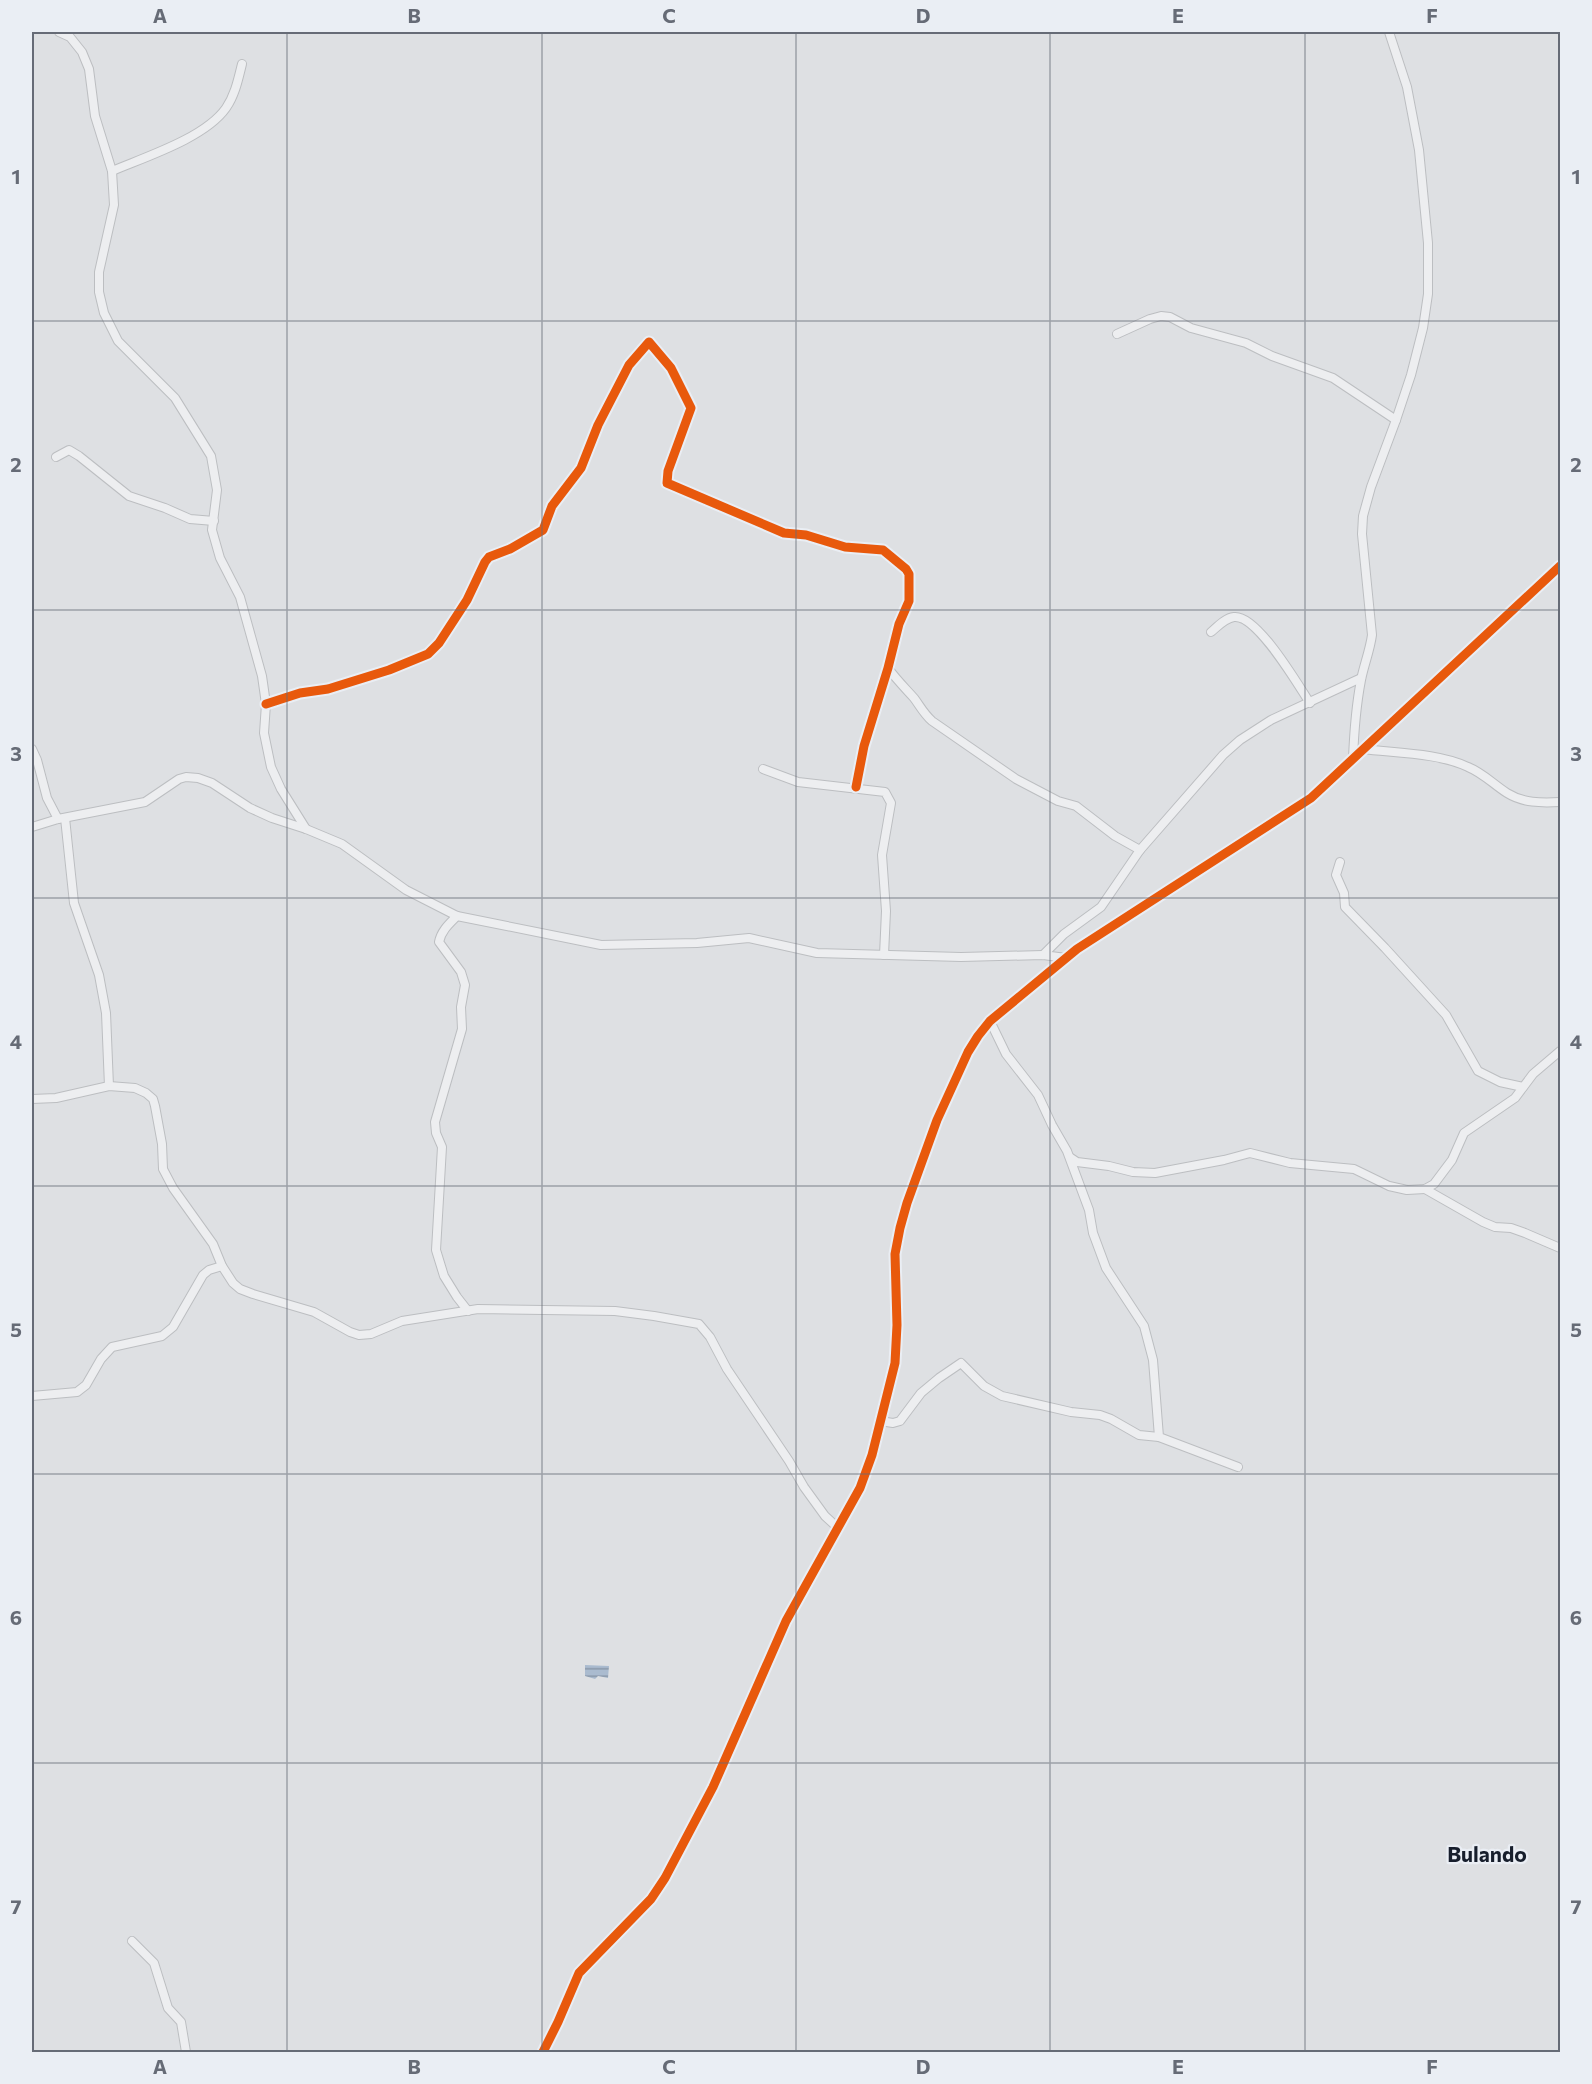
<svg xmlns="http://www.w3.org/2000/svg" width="1592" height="2084" viewBox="0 0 1592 2084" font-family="Commissioner,sans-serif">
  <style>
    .water { fill: url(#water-rules) }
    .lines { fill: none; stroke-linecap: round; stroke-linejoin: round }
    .minor-casing { stroke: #bcbec1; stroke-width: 10 }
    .minor { stroke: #edeef0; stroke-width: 8 }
    .cycleway-casing { stroke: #eaeef4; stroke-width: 13 }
    .cycleway { stroke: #e8590c; stroke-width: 9 }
    .grid { fill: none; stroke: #666b76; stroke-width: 1.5; stroke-opacity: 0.55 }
    .labels { text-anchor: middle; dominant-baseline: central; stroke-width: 4.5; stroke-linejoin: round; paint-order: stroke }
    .quarter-label { font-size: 21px; font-weight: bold; fill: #171e2c; stroke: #eaeef4 }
    .neatline { fill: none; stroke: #666b76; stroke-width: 2 }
    .grid-label { font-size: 20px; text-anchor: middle; font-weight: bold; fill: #666b76 }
  </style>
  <defs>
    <pattern id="water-rules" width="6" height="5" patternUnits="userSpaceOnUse" patternTransform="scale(1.5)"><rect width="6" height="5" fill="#aabbcf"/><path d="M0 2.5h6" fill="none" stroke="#8a98a9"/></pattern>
  </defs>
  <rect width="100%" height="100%" fill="#dee0e3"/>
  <!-- water -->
  <polygon class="water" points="585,1665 609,1666 608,1678 598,1676 595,1679 585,1676"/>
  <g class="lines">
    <!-- minor casing -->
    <g class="minor-casing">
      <g id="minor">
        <polyline points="59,32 70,37 82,52 89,69 95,116 112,171 114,205 99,272 99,292 104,313 118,341 175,398 211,456 217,490 212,530 220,558 240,597 262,676 266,704 264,733 271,767 281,789 306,829"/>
        <path d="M112 171C145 157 205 138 226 108 235 95 238 80 242 64"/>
        <polyline points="1117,334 1150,319 1161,316 1170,317 1191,328 1246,343 1272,356 1333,378 1396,420"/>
        <polyline points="56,457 69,450 79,456 129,496 165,508 190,519 214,521"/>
        <path d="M1211 632C1217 627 1225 618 1234 617 1257 614 1298 685 1310 703"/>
        <path d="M888 668C896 679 905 688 914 698 920 706 924 714 932 721L1016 779 1058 801 1076 806 1115 836 1140 850"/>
        <polyline points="266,704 300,693 328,689 389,670 428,654 439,643 467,600 485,562 489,557 510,549 543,530 552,506 581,468 598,425 629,365 649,342 671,368 691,408 668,471 667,483 784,533 806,535 845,547 883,550 906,569 909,574 909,601 899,624 888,668 864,746 856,787"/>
        <polyline points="32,749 37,760 47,798 58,819"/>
        <path d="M1363 749C1395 753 1439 753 1468 767 1483 773 1493 784 1507 793 1523 803 1541 803 1560 802"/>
        <path d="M1353 759C1354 733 1356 706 1361 680 1364 665 1370 650 1372 635L1362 534 1363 516 1371 487 1396 420 1411 375 1423 328 1428 294V243L1419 150 1407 87 1389 32"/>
        <polyline points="763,769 798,782 885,792 891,803 882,855 886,911 884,955"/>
        <polyline points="65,818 74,903 99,975 106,1013 109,1086"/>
        <polyline points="32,827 58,819 145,802 179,779 186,777 198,778 212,783 250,808 272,818 306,829 342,844 406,890 457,916 601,945 697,943 749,938 817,953 961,957 1043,955 1066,958"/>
        <polyline points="1340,862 1336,875 1344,893 1345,907 1385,948 1446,1015 1478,1071 1500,1082 1523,1087"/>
        <path d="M457 916C449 924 441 931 439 942L461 972 465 985 461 1007 462 1029 435 1122 436 1133 442 1147 436 1250 444 1276 457 1297 468 1311"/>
        <polyline points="1043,955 1064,934 1101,907 1140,850 1223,755 1240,740 1271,720 1361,678"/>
        <polyline points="990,1021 1006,1054 1038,1095 1052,1125 1067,1151 1089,1210 1093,1233 1106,1268 1144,1326 1153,1360 1159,1437 1238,1467"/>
        <polyline points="32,1099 56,1098 109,1086 135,1088 146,1093 153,1099 155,1106 162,1144 163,1169 173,1188 213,1244 222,1266 233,1283 240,1289 253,1294 314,1312 350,1332 359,1335 371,1334 402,1321 478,1309 615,1311 654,1316 699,1324 710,1337 727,1369 789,1461 804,1487 825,1516 838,1528"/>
        <polyline points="1071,1158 1077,1162 1109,1166 1133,1172 1155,1173 1224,1160 1250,1153 1290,1163 1354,1169 1389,1186 1407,1190 1425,1189 1434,1184 1452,1160 1464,1133 1515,1098 1533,1074 1560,1051"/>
        <polyline points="1425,1189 1483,1222 1495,1227 1511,1228 1525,1233 1560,1248"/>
        <polyline points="32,1396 77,1392 86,1385 101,1359 112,1347 162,1336 173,1327 203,1275 209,1270 222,1266"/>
        <polyline points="880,1421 893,1423 900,1421 921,1393 939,1378 961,1363 984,1386 1002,1396 1071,1412 1100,1415 1111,1419 1139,1435 1159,1437"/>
        <polyline points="132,1941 154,1963 168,2008 181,2022 186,2052"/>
        <polyline points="543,2052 558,2022 579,1973 651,1899 665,1878 713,1787 786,1621 860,1488 872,1455 895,1363 897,1325 895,1254 900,1228 907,1203 937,1120 968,1052 978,1036 990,1021 1077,949 1311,798 1560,566"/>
      </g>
    </g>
    <!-- minor -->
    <use href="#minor" class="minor"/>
    <!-- cycleway casing -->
    <g class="cycleway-casing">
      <g id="cycleway">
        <polyline points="266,704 300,693 328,689 389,670 428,654 439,643 467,600 485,562 489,557 510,549 543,530 552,506 581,468 598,425 629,365 649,342 671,368 691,408 668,471 667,483 784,533 806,535 845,547 883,550 906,569 909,574 909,601 899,624 888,668 864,746 856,787"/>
        <polyline points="543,2052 558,2022 579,1973 651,1899 665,1878 713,1787 786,1621 860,1488 872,1455 895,1363 897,1325 895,1254 900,1228 907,1203 937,1120 968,1052 978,1036 990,1021 1077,949 1311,798 1560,566"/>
      </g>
    </g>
    <!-- cycleway -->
    <use href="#cycleway" class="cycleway"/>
  </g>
  <!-- grid -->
  <path class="grid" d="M287 32V2052M542 32V2052M796 32V2052M1050 32V2052M1305 32V2052M32 321H1560M32 610H1560M32 898H1560M32 1186H1560M32 1474H1560M32 1763H1560"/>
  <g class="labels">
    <!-- quarter labels -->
    <g class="quarter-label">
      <text x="1487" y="1853">Bulando</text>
    </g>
  </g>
  <!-- border -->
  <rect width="1592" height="2084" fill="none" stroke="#eaeef4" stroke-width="66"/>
  <rect x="33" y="33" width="1526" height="2018" class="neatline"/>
  <g class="grid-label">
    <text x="160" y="23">A</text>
    <text x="414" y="23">B</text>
    <text x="669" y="23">C</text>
    <text x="923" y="23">D</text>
    <text x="1178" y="23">E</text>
    <text x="1432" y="23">F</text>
    <text x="16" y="184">1</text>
    <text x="1576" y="184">1</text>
    <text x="16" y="472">2</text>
    <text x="1576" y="472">2</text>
    <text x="16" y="761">3</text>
    <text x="1576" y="761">3</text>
    <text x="16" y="1049">4</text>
    <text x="1576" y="1049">4</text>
    <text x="16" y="1337">5</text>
    <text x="1576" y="1337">5</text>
    <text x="16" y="1625">6</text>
    <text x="1576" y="1625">6</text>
    <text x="16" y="1914">7</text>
    <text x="1576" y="1914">7</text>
    <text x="160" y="2074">A</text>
    <text x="414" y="2074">B</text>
    <text x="669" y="2074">C</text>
    <text x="923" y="2074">D</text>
    <text x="1178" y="2074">E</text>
    <text x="1432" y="2074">F</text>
  </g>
</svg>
